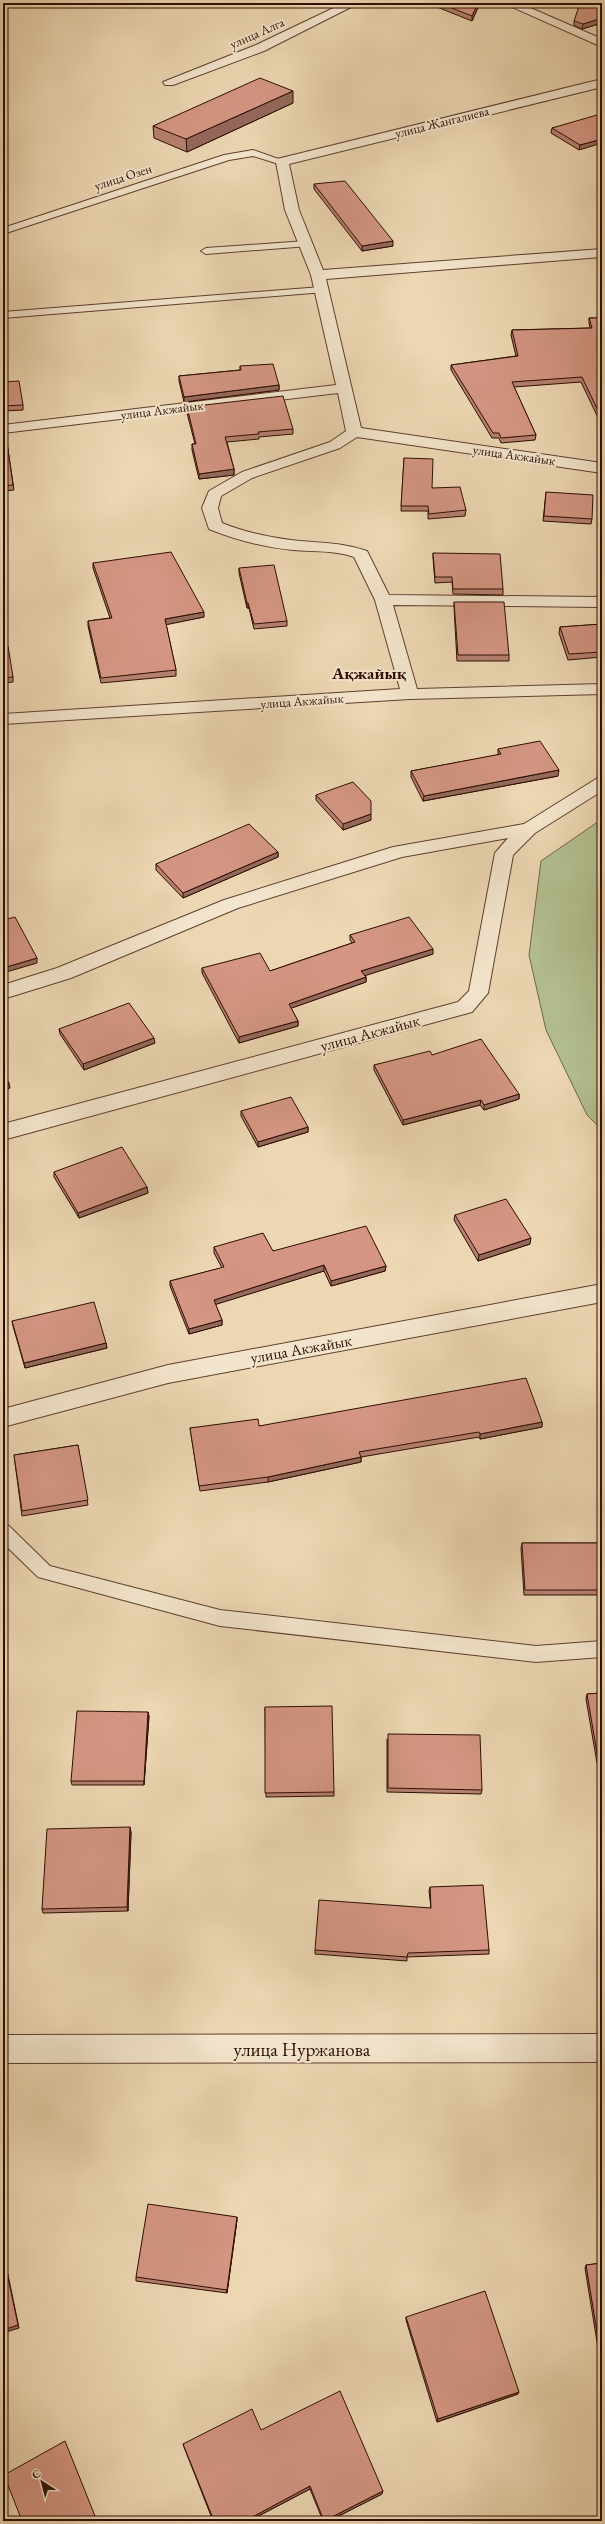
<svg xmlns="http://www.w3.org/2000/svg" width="605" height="2524" viewBox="0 0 605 2524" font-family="'EB Garamond',serif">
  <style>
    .green { fill: #b3bf90; stroke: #706649 }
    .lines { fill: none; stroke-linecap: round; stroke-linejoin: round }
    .service-casing { stroke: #5e3f2e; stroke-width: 2 }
    .minor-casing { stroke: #5e3f2e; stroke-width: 2 }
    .service { fill: #f3e5cd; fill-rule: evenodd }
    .minor { fill: #f3e5cd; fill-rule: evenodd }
    .wall { fill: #b68171; stroke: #2e0c02 }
    .shaded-wall { fill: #94695c; stroke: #2e0c02 }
    .building { fill: #d49683; stroke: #2e0c02 }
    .labels { text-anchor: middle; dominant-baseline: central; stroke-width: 4; stroke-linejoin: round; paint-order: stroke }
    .far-street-label { font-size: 13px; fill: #2e0c02; stroke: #f3e5cd }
    .street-label { font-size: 16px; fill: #2e0c02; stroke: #f3e5cd }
    .far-district-label { font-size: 17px; font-weight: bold; fill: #2e0c02; stroke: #f3e5cd }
    .near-street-label { font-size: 19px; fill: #2e0c02; stroke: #f3e5cd }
  </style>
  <rect width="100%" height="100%" fill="#ecd7b2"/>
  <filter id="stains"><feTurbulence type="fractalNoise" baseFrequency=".005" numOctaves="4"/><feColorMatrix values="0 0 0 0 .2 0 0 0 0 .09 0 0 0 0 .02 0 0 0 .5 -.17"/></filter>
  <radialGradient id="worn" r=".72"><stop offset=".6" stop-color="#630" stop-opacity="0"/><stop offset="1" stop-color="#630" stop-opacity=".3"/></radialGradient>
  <!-- green -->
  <polygon class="green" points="602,819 602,1130 587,1115 546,1030 529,955 541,861"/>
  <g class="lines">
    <!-- service casing -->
    <g class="service-casing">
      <g id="service">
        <polygon points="253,150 287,162 282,165 253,156 229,160 3,234 3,228 224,155"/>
        <polygon points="306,241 311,244 309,246 206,254 201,251 206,248"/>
        <polygon points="321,287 325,288 325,292 3,318 3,312"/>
        <polygon points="3,1524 9,1526 50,1566 220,1610 536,1646 602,1641 602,1657 536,1662 220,1626 38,1577 3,1543"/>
      </g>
    </g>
    <!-- minor casing -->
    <g class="minor-casing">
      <g id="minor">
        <polygon points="344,3 359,3 264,51 173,85 165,85 163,82 256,45"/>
        <polygon points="503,3 519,3 602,39 602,47"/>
        <path d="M602 79V87L289 164 299 210 323 270 602 249V257L326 279 361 428 602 463V473L357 437 340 448 252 478 221 496 218 508 222 523C244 532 267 537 291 540 317 543 341 542 367 551L389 595 602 597V607L393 605 417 689 602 684V694L410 699 3 724V714L400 689 375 600 354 557C335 550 314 552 293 550 264 547 236 540 209 529L202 508 209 491 242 472 330 442 346 431 338 393 3 433V425L336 385 311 275 285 210 276 162 277 159Z"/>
        <polygon points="602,777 602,791 535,833 513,855 488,993 472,1012 3,1140 3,1124 458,1002 469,991 495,853 508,838 402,857 238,908 71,978 3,999 3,985 57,968 224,900 393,847 524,824 596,779"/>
        <polygon points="602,1284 602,1302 168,1383 3,1427 3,1409 168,1365"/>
        <polygon points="602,2034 602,2062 3,2063 3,2035"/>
      </g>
    </g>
    <!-- service -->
    <use href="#service" class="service"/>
    <!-- minor -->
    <use href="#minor" class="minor"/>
  </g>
  <!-- wall -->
  <g class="wall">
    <polygon points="427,3 480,3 472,21"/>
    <polygon points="602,3 602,23 582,29 574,25 574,21"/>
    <polygon points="293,103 187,152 154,138 153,126"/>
    <polygon points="602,117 579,150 551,133 552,128"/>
    <polygon points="314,184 393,246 362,251 314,189"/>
    <polygon points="589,318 602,318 602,426 581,382 514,387 536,435 535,440 501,443 499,438 492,438 451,370 451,365 516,356 511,335 512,330 590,328 589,323"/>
    <polygon points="240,366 279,385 279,390 184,402 179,381 179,376 240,370"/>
    <polygon points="3,382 23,405 23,410 3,411"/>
    <polygon points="187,407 293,429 293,434 259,437 259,439 227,442 234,469 234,475 199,479 192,450 192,444 195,444 187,413"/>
    <polygon points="3,429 5,429 14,490 3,491"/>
    <polygon points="404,458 432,488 466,510 465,516 428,519 428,511 401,511"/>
    <polygon points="546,492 592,519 591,524 543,521"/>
    <polygon points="433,553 503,589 503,595 453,594 452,582 435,583 433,558"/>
    <polygon points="93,563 204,617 166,624 176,670 176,676 101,683 88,626 88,621 110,618 93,568"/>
    <polygon points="239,568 287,621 287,626 254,629 249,608 247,608 239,573"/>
    <polygon points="454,602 509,655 509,661 457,661 454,607"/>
    <polygon points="602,624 602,657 568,660 559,633 560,627"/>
    <polygon points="3,647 13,677 13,682 3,683"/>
    <polygon points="498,749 558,776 423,801 411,777 411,771 498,755"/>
    <polygon points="316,795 371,820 343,830 316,800"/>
    <polygon points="278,852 278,857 183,898 156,870 156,864"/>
    <polygon points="350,935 433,954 365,975 366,977 366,982 291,1008 298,1021 298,1026 239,1043 202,973 202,968 270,971 352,943 350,940"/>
    <polygon points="59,1029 155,1043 84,1070 60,1034"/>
    <polygon points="432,1055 519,1094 519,1099 484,1110 480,1105 403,1125 374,1070 374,1065"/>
    <polygon points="241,1111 308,1127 308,1132 258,1147 241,1116"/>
    <polygon points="54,1172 147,1187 148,1193 79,1218 54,1177"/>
    <polygon points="455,1215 530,1244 478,1261 454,1220"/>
    <polygon points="214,1247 273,1251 386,1266 385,1271 331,1286 324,1271 215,1304 222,1320 222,1325 189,1334 170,1286 170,1281 222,1268 214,1253"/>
    <polygon points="12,1321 106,1343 107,1348 25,1368 13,1326"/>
    <polygon points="542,1422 542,1427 480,1439 479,1437 361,1457 361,1462 268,1482 200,1491 190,1428 259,1426"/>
    <polygon points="78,1445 88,1505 22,1516 14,1455"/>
    <polygon points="522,1543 602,1543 602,1595 524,1595 521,1548"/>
    <polygon points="602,1693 602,1763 597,1763 586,1699 587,1694"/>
    <polygon points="265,1707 334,1792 334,1796 266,1797"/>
    <polygon points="149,1716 144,1785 72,1785 71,1781"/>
    <polygon points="387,1739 482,1790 481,1794 387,1792"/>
    <polygon points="131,1832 128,1911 43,1913 42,1909"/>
    <polygon points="430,1887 489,1950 489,1954 407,1957 407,1961 315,1954 315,1950 431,1908 429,1891"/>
    <polygon points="237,2220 227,2293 136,2281 136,2277"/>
    <polygon points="602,2263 602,2366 601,2366 585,2268 586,2265"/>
    <polygon points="406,2317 518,2394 437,2422 406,2320"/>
    <polygon points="261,2430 382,2494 329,2521 323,2521 310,2489 249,2521 213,2521 184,2447 183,2444"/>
  </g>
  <!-- shaded-wall -->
  <g class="shaded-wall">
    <polygon points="478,3 480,3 472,21 472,16"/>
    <polygon points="602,18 602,23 582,29 583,24"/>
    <polygon points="293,91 293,103 187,152 186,139"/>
    <polygon points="602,139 602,143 579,150 580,145"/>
    <polygon points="393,241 393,246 362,251 362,246"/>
    <polygon points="279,385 279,390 184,402 184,397"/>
    <polygon points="234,469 234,475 199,479 199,474"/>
    <polygon points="247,603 248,603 249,608 247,608"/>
    <polygon points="204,612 204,617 165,625 165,619"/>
    <polygon points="559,770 558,776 423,801 424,796"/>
    <polygon points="371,814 371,820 343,830 343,824"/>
    <polygon points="278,852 278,857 183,898 183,893"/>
    <polygon points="433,949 433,954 361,977 361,971"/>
    <polygon points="37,958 37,963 3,973 3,968"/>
    <polygon points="366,977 366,982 289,1009 289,1004"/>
    <polygon points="298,1021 298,1026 239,1043 239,1037"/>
    <polygon points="154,1038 155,1043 84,1070 83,1064"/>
    <polygon points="9,1083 10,1088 3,1091 3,1085"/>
    <polygon points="519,1094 519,1099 484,1110 484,1105"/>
    <polygon points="481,1100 480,1105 403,1125 403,1120"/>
    <polygon points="308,1127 308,1132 258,1147 258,1142"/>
    <polygon points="147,1187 148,1193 79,1218 78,1213"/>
    <polygon points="531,1238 530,1244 478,1261 479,1255"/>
    <polygon points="324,1265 324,1271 214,1305 214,1300"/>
    <polygon points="386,1266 385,1271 331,1286 331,1281"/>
    <polygon points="222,1320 222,1325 189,1334 189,1329"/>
    <polygon points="106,1343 107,1348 25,1368 24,1363"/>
    <polygon points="542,1422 542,1427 480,1439 480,1434"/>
    <polygon points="361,1457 361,1462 268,1482 268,1477"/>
    <polygon points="148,1712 149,1716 144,1785 144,1781"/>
    <polygon points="130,1827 131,1832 128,1911 127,1907"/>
    <polygon points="237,2217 237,2220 227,2293 227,2290"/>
    <polygon points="3,2251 19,2328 3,2333"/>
    <polygon points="519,2392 518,2394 437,2422 438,2419"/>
    <polygon points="310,2486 310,2489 249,2521 245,2521"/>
    <polygon points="383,2491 382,2494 329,2521 324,2521"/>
  </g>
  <!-- building -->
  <g class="building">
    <polygon points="439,3 478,3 472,16"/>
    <polygon points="580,3 602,3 602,18 583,24 574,21"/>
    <polygon points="260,78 293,91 186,139 153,126"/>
    <polygon points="597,115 602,117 602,139 580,145 552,128"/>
    <polygon points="345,181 393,241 362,246 314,184"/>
    <polygon points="589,318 602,318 602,419 582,377 512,382 536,435 501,438 499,433 493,433 451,365 518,356 512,330 592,328"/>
    <polygon points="273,364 279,385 184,397 179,376 241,370 240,366"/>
    <polygon points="19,381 23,405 3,406 3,382"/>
    <polygon points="283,396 293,429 258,432 259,434 225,437 234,469 199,474 192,444 196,444 187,407"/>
    <polygon points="3,429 5,429 13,485 3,486"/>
    <polygon points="404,458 433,459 432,488 460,487 466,510 429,514 428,506 401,506"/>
    <polygon points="546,492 593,495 592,519 544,516"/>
    <polygon points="171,552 204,612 165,619 176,670 101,678 88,621 112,618 93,563"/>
    <polygon points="433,553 500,554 503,589 453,589 452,577 435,577"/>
    <polygon points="274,565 287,621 254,624 248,603 247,603 239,568"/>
    <polygon points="454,602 504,602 509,655 458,655"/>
    <polygon points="602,624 602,652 569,654 560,627"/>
    <polygon points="8,646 13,677 3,678 3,647"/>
    <polygon points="540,741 559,770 424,796 411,771 501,754 498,749"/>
    <polygon points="353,782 371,801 371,814 343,824 316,795"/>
    <polygon points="249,824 278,852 183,893 156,864"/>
    <polygon points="15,917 37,958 3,968 3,920"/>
    <polygon points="409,917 433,949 361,971 366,977 289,1004 298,1021 239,1037 202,968 260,953 270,971 355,942 350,935"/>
    <polygon points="129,1003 154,1038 83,1064 59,1029"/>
    <polygon points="481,1039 519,1094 484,1105 481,1100 403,1120 374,1065 430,1051 432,1055"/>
    <polygon points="3,1073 9,1083 3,1085"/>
    <polygon points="291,1097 308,1127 258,1142 241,1111"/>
    <polygon points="122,1147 147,1187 78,1213 54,1172"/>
    <polygon points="506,1199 531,1238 479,1255 455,1215"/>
    <polygon points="366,1226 386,1266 331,1281 324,1265 214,1300 222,1320 189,1329 170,1281 224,1267 214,1247 263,1233 273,1251"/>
    <polygon points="94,1302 106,1343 24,1363 12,1321"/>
    <polygon points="526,1378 542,1422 480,1434 479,1432 359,1452 361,1457 268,1477 199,1486 190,1428 258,1419 259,1426"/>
    <polygon points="78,1445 88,1500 22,1511 14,1455"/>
    <polygon points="522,1543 602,1543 602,1590 525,1590"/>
    <polygon points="602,1693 602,1759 598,1759 587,1694"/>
    <polygon points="332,1706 334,1792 265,1793 265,1707"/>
    <polygon points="77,1711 148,1712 144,1781 71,1781"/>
    <polygon points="388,1734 480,1735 482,1790 388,1788"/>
    <polygon points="130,1827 127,1907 42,1909 47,1829"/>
    <polygon points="483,1885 489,1950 408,1953 407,1957 315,1950 319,1900 431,1908 430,1887"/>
    <polygon points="148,2204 237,2217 227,2290 136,2277"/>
    <polygon points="3,2253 18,2325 3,2330"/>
    <polygon points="602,2263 602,2362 586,2265"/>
    <polygon points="485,2291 519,2392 438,2419 406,2317"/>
    <polygon points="340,2391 383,2491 324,2521 310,2486 245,2521 214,2521 183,2444 252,2409 261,2430"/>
    <polygon points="65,2441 97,2521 22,2521 4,2475"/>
  </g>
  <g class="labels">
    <!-- far-street labels -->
    <g class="far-street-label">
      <text transform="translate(257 33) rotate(-24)">улица Алга</text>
      <text transform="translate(442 122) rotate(-14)">улица Жангалиева</text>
      <text transform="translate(123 177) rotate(-18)">улица Озен</text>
      <text transform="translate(162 410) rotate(-7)">улица Акжайык</text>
      <text transform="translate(514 455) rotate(8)">улица Акжайык</text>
      <text transform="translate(302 701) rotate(-4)">улица Акжайык</text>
    </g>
    <!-- street labels -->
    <g class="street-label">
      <text transform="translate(370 1033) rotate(-15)">улица Акжайык</text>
      <text transform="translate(301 1349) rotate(-10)">улица Акжайык</text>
    </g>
    <!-- far-district labels -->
    <g class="far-district-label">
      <text x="369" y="673">Ақжайық</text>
    </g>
    <!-- near-street labels -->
    <g class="near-street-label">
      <text x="302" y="2049">улица Нуржанова</text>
    </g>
  </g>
  <!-- margin -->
  <rect width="605" height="2524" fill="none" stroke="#ecd7b2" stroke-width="16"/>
  <rect x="4" y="4" width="597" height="2516" fill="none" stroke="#2e0c02" stroke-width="2"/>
  <rect x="8" y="8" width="589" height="2508" fill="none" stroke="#2e0c02"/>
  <!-- north arrow -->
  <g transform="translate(42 2482) rotate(324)" stroke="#f3e5cd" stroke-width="3" paint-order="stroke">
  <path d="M0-3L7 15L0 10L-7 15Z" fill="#2e0c02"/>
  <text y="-6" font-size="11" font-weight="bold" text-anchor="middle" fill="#2e0c02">С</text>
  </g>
  <rect width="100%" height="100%" filter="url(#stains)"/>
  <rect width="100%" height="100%" fill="url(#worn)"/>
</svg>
